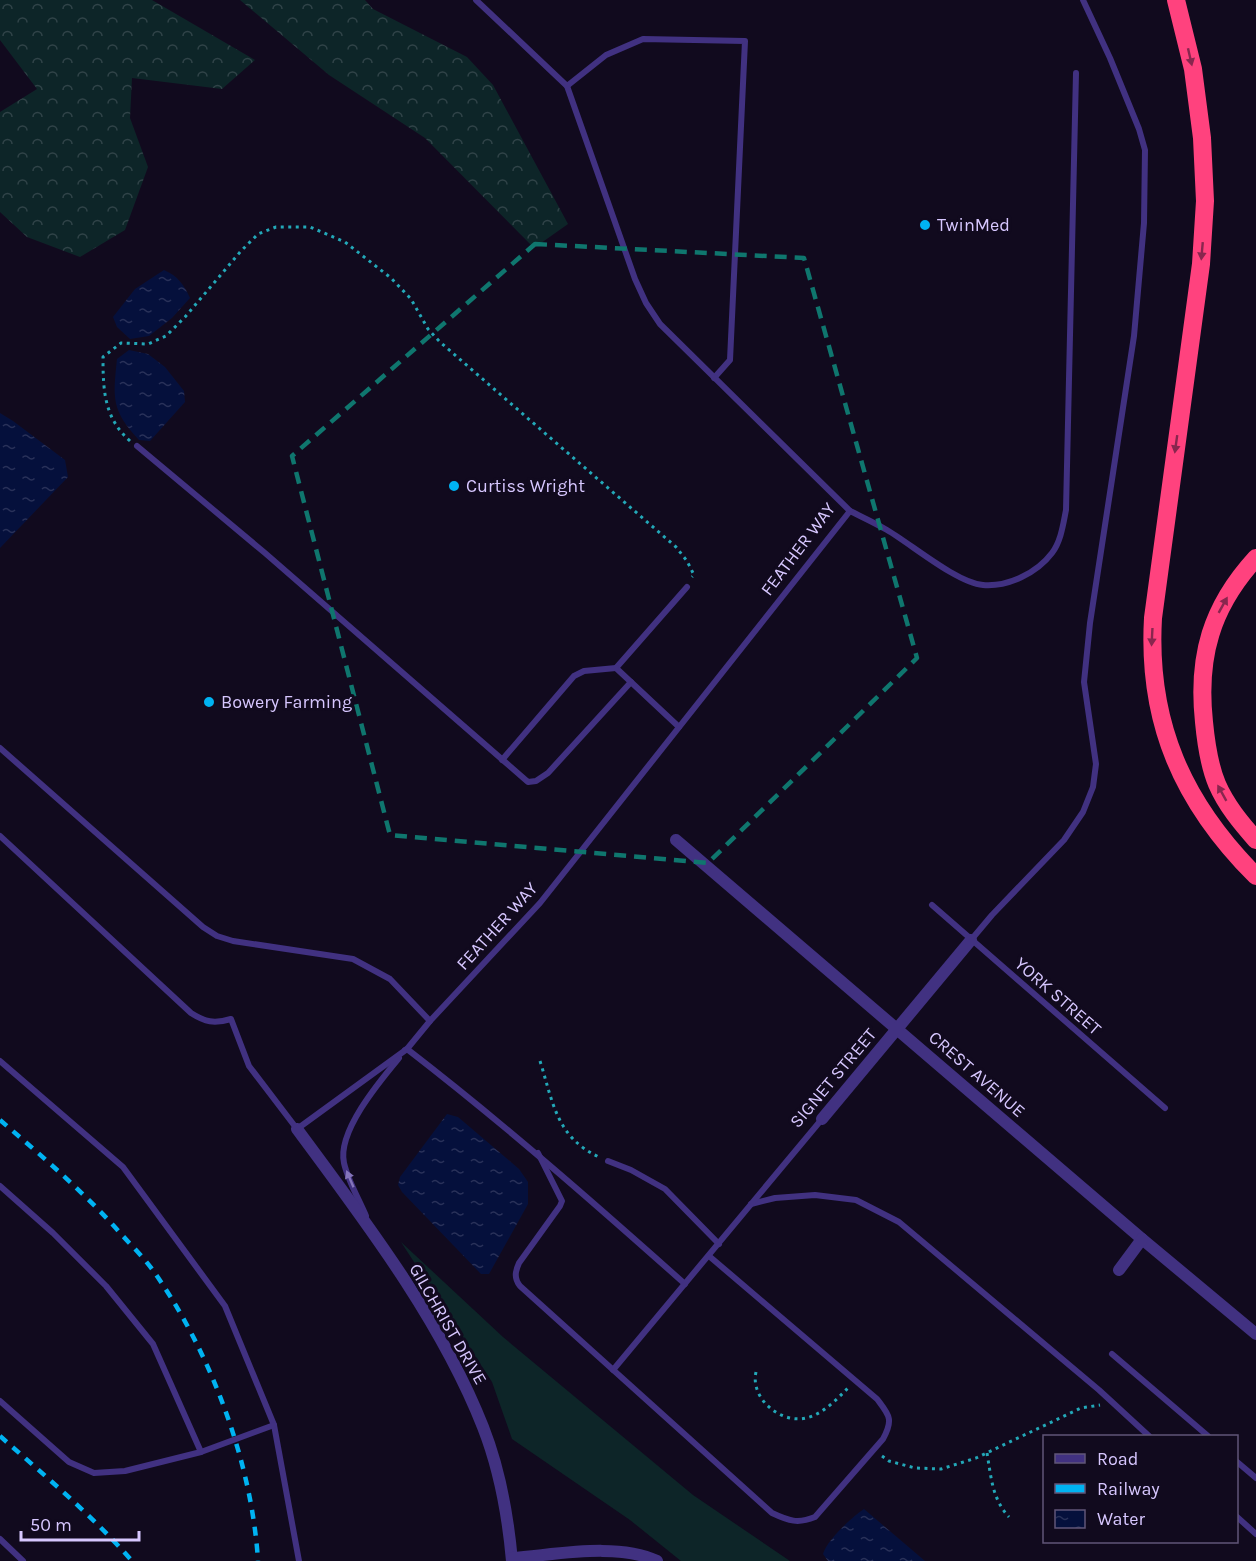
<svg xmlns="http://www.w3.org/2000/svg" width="1256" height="1561" viewBox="0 0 1256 1561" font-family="Karla,sans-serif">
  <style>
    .grass { fill: #0d2528 }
    .forest { fill: url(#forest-crowns) }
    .water { fill: url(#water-ripples) }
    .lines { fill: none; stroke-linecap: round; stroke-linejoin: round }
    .path { stroke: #23a8b8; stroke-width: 3; stroke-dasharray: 3 4.5; stroke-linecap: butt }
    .lane { stroke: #413181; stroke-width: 6 }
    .street { stroke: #413181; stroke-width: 12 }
    .highway { stroke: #ff427e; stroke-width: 18 }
    .rail { stroke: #00b3f2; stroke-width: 4.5; stroke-dasharray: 9 8; stroke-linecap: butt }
    .oneway { fill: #88264e }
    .oneway2 { fill: #8474ba }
    .marked { fill: none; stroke: #0f766e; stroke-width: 4.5; stroke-dasharray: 12 8; stroke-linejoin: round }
    .poi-dot { fill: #00b3f2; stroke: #110a1e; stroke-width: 2 }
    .labels { text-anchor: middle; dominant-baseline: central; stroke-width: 6; stroke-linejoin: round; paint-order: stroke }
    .poi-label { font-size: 18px; fill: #d7c7ff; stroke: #110a1e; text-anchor: start }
    .street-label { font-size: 18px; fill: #d7c7ff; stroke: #110a1e }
  </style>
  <defs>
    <pattern id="forest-crowns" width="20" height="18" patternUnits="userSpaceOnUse" patternTransform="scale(1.5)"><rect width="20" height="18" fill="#0d2528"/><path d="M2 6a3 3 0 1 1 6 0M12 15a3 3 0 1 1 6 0" fill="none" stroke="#304348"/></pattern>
    <pattern id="water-ripples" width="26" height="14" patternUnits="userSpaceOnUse" patternTransform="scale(1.5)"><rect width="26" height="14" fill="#05103c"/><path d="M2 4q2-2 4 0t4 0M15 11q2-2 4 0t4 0" fill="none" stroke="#293159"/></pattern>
  </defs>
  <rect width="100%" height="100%" fill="#110a1e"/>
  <!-- grass -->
  <polygon class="grass" points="401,1242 503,1337 693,1495 790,1561 681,1561 630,1520 512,1439 492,1382"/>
  <!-- forest -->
  <g class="forest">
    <polygon points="0,0 152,0 255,60 222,89 132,78 130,118 148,167 125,230 80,257 27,237 0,212 0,112 37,89 0,40"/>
    <polygon points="240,0 365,0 373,9 467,57 493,85 568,224 534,248 425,138 329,75"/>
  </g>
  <!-- water -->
  <g class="water">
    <path d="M164 270C178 276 184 285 190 298L172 318 149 336 130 339 117 327 113 317 135 289Z"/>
    <path d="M129 350 148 354 165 367 184 391 185 402 150 441 139 440C111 410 113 398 117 359Z"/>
    <polygon points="0,413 13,421 65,460 68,477 0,548"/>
    <polygon points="447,1114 458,1117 519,1169 528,1182 528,1204 489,1274 481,1274 402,1192 398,1185 400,1177"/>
    <path d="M864 1509 925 1561H828L823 1554C827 1540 852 1517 864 1509Z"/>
  </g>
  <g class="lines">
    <!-- path -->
    <g class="path">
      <path d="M130 441C104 418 103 390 103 357L121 343 148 344 166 336 185 317 241 251 258 234 276 227H310L345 242 391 278 411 299 428 329 440 342 676 547 687 561 694 575 692 577"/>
      <path d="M540 1061C553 1102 556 1137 599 1157"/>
      <path d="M756 1372C750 1398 780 1424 806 1418 823 1414 836 1400 848 1388"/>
      <path d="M987 1453C991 1476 992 1499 1009 1517"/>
      <polyline points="882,1456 889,1461 915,1468 941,1469 976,1458 1081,1408 1100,1405"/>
    </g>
    <!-- lane -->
    <g class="lane">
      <polyline points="567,86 606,55 643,39 745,41 730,360 714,378"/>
      <polyline points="137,446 265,553 528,782 536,781 548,773 631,682"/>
      <path d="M850 511C862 517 875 523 887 530 911 544 957 583 983 585 1008 587 1037 573 1052 553 1061 541 1063 525 1066 510L1076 73"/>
      <polyline points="679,727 616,668 687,587"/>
      <polyline points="0,748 203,927 217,936 233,941 353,959 390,979 430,1021"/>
      <polyline points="502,760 574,676 584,671 616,668"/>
      <path d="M0 836 191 1013C205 1022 214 1024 231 1019L249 1066 297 1129 407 1049 430 1021 540 903 850 511 660 324 646 303 635 279 567 86 476 0"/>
      <polyline points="932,905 1165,1108"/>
      <polyline points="971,940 992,915 1064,840 1083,812 1093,787 1096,764 1084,682 1090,623 1134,336 1144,223 1145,150 1139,129 1110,58 1083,0"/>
      <path d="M405 1050 407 1049C503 1123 594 1203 685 1284"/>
      <polyline points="0,1061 123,1167 225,1306 274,1425 299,1561"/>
      <path d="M538 1153 562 1201 560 1206 519 1263C515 1272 514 1278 520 1286L772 1513C789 1521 798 1524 815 1517L883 1439C894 1419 889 1415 877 1399L709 1256"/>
      <polyline points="608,1161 631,1170 665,1189 719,1244"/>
      <polyline points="0,1186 53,1233 106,1286 153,1344 201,1452"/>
      <polyline points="751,1204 775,1198 815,1195 856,1200 899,1222 1099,1390 1149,1436"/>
      <path d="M366 1216C359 1199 348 1181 344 1163 337 1132 379 1082 399 1058"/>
      <polyline points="1112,1354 1208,1436"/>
      <polyline points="613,1370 822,1119"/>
      <polyline points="0,1401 69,1462 94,1473 125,1471 201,1452 274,1425"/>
      <polyline points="1236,1461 1256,1478"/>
      <polyline points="1236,1516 1256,1534"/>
      <polyline points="0,1539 23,1561"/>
    </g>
    <!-- street -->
    <g class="street">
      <polyline points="676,840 1142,1239 1256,1334"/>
      <polyline points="822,1119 971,940"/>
      <path d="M297 1129C365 1221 441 1320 483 1427 500 1470 508 1516 512 1561"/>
      <polyline points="1119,1270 1142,1239"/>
      <path d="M512 1558C555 1555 617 1542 657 1561"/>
    </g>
    <!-- highway -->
    <g class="highway">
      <path d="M1176 0 1193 69 1202 138 1205 201 1201 264 1153 618C1147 723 1183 803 1256 876"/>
      <path d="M1256 558C1211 607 1197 657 1204 722 1206 743 1209 765 1217 784 1226 805 1241 823 1256 840"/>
    </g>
    <!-- rail -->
    <g class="rail">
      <path d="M0 1120C43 1157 85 1193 122 1235 132 1246 143 1257 152 1269 210 1350 252 1462 258 1561"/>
      <path d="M0 1436C45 1476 92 1515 132 1561"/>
    </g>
  </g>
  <!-- one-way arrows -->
  <defs><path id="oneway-solid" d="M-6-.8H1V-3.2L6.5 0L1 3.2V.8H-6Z" transform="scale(1.5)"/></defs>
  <g class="oneway">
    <use href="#oneway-solid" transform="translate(1190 57) rotate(77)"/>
    <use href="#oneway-solid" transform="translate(1202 251) rotate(95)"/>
    <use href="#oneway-solid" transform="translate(1176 444) rotate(98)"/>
    <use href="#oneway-solid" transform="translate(1223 605) rotate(-61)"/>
    <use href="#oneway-solid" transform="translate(1152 637) rotate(93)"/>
    <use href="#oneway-solid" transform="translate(1222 793) rotate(-119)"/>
  </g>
  <use class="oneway2" href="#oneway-solid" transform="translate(350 1179) rotate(-113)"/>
  <!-- marked area -->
  <path class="marked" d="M535 244 804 258 917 658 708 863 390 835 292 456Z"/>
  <!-- markers -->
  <g class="poi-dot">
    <circle cx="925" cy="225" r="6"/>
    <circle cx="454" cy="486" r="6"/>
    <circle cx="209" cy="702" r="6"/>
  </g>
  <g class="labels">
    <!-- poi labels -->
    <g class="poi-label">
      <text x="937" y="225">TwinMed</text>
      <text x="466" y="486">Curtiss Wright</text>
      <text x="221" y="702">Bowery Farming</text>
    </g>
    <!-- street labels -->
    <g class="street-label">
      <text transform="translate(798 549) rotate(-53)">FEATHER WAY</text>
      <text transform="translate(497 926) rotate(-48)">FEATHER WAY</text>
      <text transform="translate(1058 996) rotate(41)">YORK STREET</text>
      <text transform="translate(977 1074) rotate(41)">CREST AVENUE</text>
      <text transform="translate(833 1078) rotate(-50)">SIGNET STREET</text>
      <text transform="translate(448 1324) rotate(60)">GILCHRIST DRIVE</text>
    </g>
  </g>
  <!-- legend -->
  <rect x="1043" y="1435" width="195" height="108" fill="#110a1e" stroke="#605678" stroke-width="1.5"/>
  <rect x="1055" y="1454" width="30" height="9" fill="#413181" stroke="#605678" stroke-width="1.5"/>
  <text x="1097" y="1465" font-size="18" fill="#d7c7ff">Road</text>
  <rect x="1055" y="1484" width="30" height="9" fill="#00b3f2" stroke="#605678" stroke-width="1.5"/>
  <text x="1097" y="1495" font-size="18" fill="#d7c7ff">Railway</text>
  <rect x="1055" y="1510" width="30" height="18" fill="url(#water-ripples)" stroke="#605678" stroke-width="1.5"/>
  <text x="1097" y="1525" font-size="18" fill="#d7c7ff">Water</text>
  <!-- scale -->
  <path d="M21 1531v9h118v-9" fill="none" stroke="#d7c7ff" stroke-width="3"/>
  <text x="30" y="1531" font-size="18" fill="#d7c7ff" stroke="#110a1e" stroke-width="4.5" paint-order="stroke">50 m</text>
</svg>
